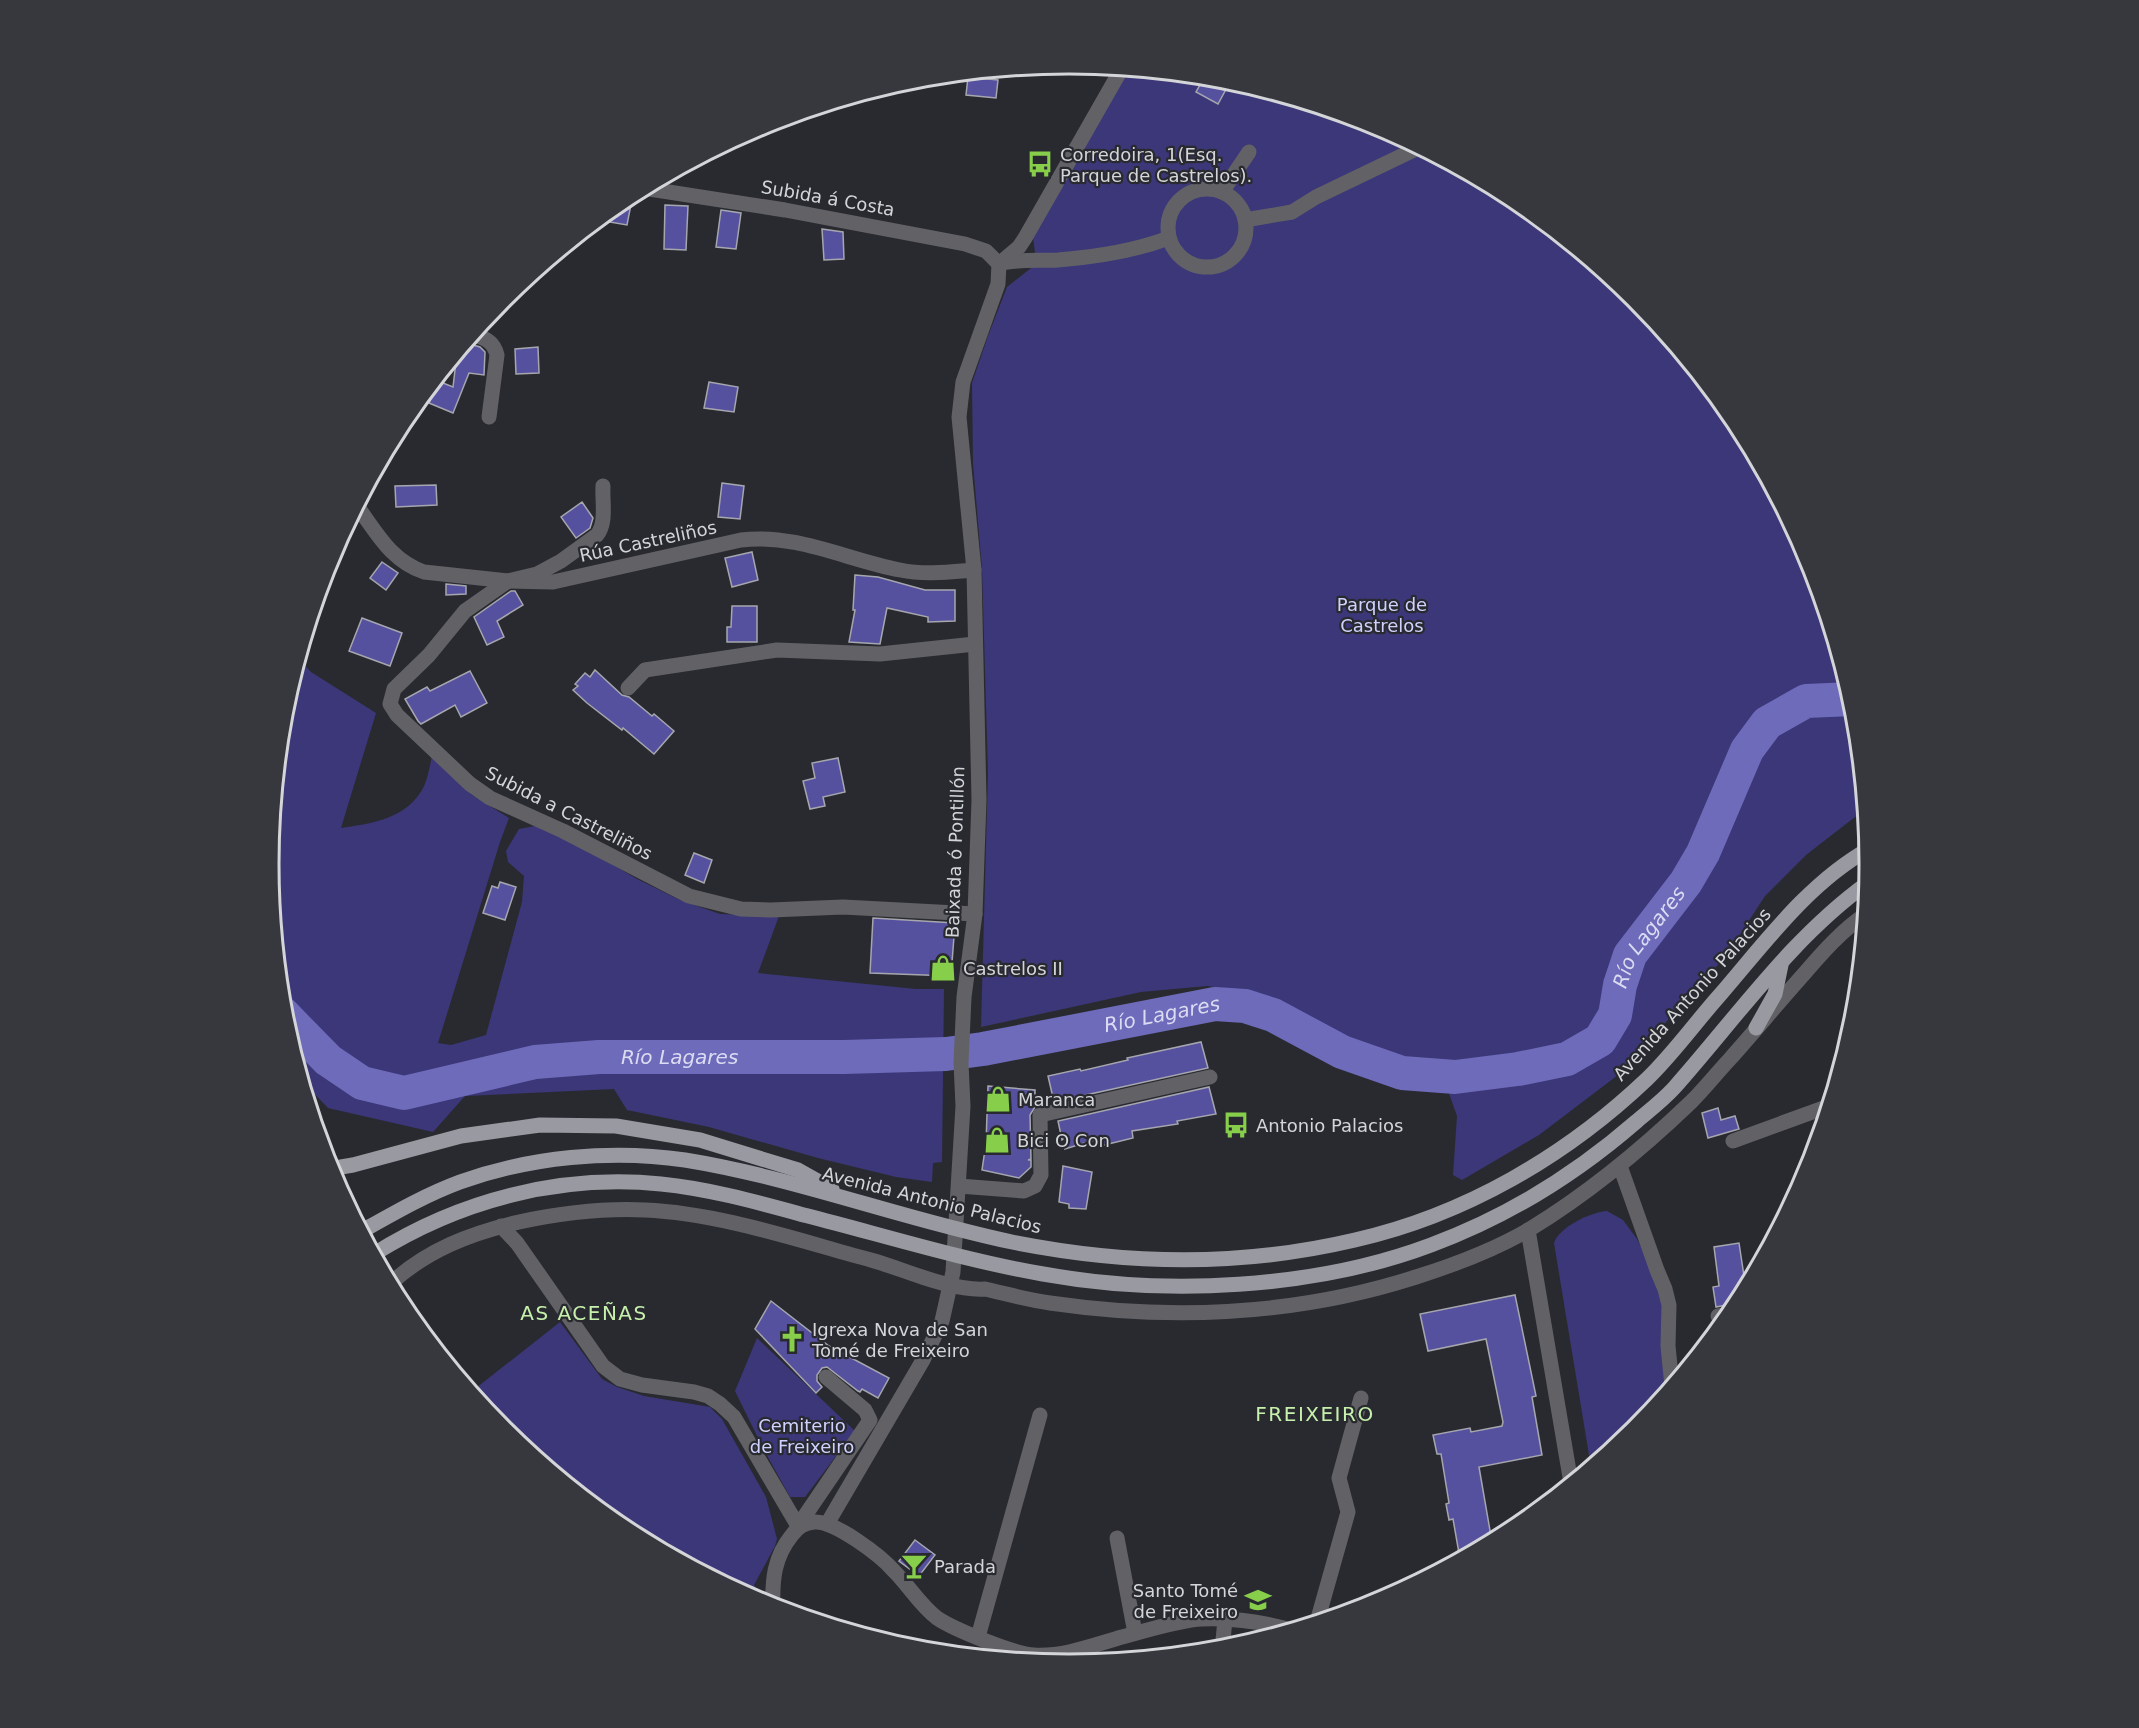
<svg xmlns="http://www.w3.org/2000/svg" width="2139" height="1728" viewBox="0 0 2139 1728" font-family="'DejaVu Sans',sans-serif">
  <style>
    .green { fill: #3c3778 }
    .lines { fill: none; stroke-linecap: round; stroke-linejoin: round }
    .river { stroke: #6e6bbb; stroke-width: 34 }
    .building { fill: #56519f; stroke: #a5a6ae; stroke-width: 1.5 }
    .minor { stroke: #626266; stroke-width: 15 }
    .major { stroke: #999aa1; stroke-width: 15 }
    .labels { text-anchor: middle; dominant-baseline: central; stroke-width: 4.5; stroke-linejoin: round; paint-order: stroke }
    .poi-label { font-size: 18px; fill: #d4d5d9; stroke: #292a30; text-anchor: start }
    .street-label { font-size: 18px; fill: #d4d5d9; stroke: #292a30 }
    .park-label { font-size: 18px; fill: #d0d2fe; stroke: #292a30 }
    .water-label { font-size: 20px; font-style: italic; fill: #dbdcf2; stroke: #292a30 }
    .neighbourhood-label { font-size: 20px; letter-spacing: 1.5px; fill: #c6f0ab; stroke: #292a30 }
    .rim { fill: none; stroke: #d4d5d9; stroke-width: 3 }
  </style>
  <rect width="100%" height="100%" fill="#292a30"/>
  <!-- green -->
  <g class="green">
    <polygon points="1128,69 1226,78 1376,124 1515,198 1636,298 1736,419 1810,558 1855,708 1866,814 1855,817 1806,855 1765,896 1726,956 1618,1075 1539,1135 1462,1180 1453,1175 1457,1116 1439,1065 1403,1059 1351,1044 1261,993 1207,986 1141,992 981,1027 988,773 982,569 973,463 972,383 988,336 1007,287 1031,268 1035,252 1033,238"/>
    <path d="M299 659 311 672 376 713 341 828C368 824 400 820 418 796 427 785 429 770 432 756L472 795 509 818 500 842 438 1043 451 1045 486 1035 522 902 524 876 508 862 506 851 519 829 535 826 562 835 637 879 680 900 720 914 779 916 758 973 916 989H944L942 1162 933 1163 932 1182 896 1177 818 1158 709 1127 627 1110 614 1089 465 1096 433 1132 328 1108 303 1082 284 1020 269 864 284 707Z"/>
    <path d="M1607 1211 1623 1220 1637 1239 1663 1289 1670 1389 1636 1431 1591 1467 1554 1243C1559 1227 1591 1212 1607 1211Z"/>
    <polygon points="560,1322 602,1379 617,1387 644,1396 710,1407 722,1419 766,1497 777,1539 775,1546 754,1585 766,1602 766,1605 624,1530 503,1430 471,1392"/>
    <polygon points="757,1338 855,1431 805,1497 790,1497 764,1450 735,1391"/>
  </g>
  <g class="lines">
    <!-- river -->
    <path class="river" id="s1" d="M283 1014 328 1060 362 1083 404 1093 535 1062 599 1057H844L946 1054 983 1049 1215 1004 1245 1006 1273 1015 1342 1052 1402 1073 1455 1077 1518 1069 1567 1059 1600 1040 1615 1015 1620 985 1630 955 1686 882 1703 853 1747 750 1767 723 1806 701 1852 699"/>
  </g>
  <!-- building -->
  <g class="building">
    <polygon points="1205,76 1231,80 1218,104 1196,92"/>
    <polygon points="968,77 998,80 996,98 966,95"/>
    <polygon points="633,194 627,225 598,220 625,198"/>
    <polygon points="665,205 688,206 686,250 664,249"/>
    <polygon points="721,210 741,213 736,249 716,247"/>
    <polygon points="822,229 843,232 844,259 824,260"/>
    <polygon points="466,343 480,347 485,352 484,375 469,373 453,413 429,403 438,381 453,387 457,353"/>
    <polygon points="538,347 539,373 516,374 515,349"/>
    <polygon points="709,382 738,387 734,412 704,408"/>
    <polygon points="722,483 744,486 740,519 718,517"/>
    <polygon points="436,485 437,505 396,507 395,486"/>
    <polygon points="582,502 593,518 590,528 576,538 561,517"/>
    <polygon points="752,552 758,580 732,587 725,558"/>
    <polygon points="382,562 398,573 386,590 370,578"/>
    <polygon points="855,575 878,577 925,590 955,590 955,621 928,622 928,617 887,608 880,644 849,642 855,610 853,610"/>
    <polygon points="446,584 466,586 466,594 446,595"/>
    <polygon points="511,591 515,591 523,605 497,621 504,637 487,645 474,617"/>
    <polygon points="732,606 757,606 757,642 727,642 727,627 731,627"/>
    <polygon points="362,618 402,633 390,666 349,651"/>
    <polygon points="595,670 622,695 629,697 652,716 654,714 674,731 654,754 623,728 622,730 587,703 573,690 578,686 575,684 585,673 590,677"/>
    <polygon points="470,671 487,703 461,717 455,705 421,724 418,721 405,699 427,687 430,691"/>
    <polygon points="838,758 845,792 823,797 825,806 810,809 803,781 815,778 812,763"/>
    <polygon points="694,853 712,860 704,883 685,875"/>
    <polygon points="500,882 516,887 505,920 483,913 492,886 498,888"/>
    <polygon points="873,918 955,923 951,976 870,973"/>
    <polygon points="1201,1042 1208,1068 1054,1102 1048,1076 1080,1069 1081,1071 1128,1060 1127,1058"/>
    <polygon points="988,1086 1035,1090 1035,1107 1030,1115 1031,1159 1028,1160 1031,1160 1031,1167 1019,1178 982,1170 986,1143"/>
    <polygon points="1209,1087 1216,1114 1177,1121 1178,1124 1132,1131 1133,1138 1100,1146 1098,1139 1065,1149 1067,1136 1062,1140 1058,1121"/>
    <polygon points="1718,1108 1721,1120 1735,1116 1739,1129 1708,1138 1702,1113"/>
    <polygon points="1063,1166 1092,1172 1086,1209 1069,1208 1069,1204 1059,1202"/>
    <polygon points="1739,1243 1744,1276 1754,1275 1737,1306 1731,1304 1716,1307 1713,1287 1719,1286 1714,1247"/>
    <polygon points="1515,1295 1536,1396 1532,1397 1542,1455 1479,1467 1492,1542 1460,1559 1453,1519 1449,1520 1446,1504 1449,1503 1441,1454 1437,1454 1433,1435 1470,1428 1471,1432 1502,1426 1503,1422 1486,1339 1428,1351 1420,1314"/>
    <polygon points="771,1301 829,1346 889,1378 878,1398 862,1389 860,1392 858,1391 827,1367 822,1368 817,1375 817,1381 822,1387 816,1393 755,1329"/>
    <polygon points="915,1540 935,1555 919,1576 899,1561"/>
  </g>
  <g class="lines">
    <!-- minor -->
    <g class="minor">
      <polyline points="643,188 785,210 965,244 986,251 999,264"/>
      <circle cx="1207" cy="228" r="39"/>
      <polyline points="1222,192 1249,152"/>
      <polyline points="1245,220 1292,212 1316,197 1420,147"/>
      <path d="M1002 263C1021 259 1039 261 1058 260 1096 257 1134 251 1169 238"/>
      <polyline points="999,264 1019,247 1025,238 1122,68"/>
      <path d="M472 335C485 337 494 342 497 355L489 417"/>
      <path d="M603 486C602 501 607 523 597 535L561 561 537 574 508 581 465 611 429 655 394 689 390 704 397 715 470 784 490 798 563 831 689 896 741 909 771 910 843 907 975 914"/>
      <path d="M357 506C377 533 391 561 424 572L508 581 553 582 741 540C796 533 847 560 900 570 925 575 949 572 974 570"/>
      <polyline points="358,508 365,490"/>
      <polyline points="628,688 645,670 777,650 880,654 975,644"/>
      <polyline points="1733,1141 1829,1106"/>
      <polyline points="1620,1166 1657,1270 1665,1289 1669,1305 1668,1346 1672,1386"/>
      <polyline points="959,1186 1024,1191 1035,1186 1041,1175 1040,1115 1210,1077"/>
      <polyline points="501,1226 517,1243 603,1366 620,1379 642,1385 694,1392 708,1396 720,1404 734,1417 798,1526 870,1420 865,1410 826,1377"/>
      <polyline points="1528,1230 1571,1483"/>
      <path d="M390 1284C427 1250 471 1233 519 1222 561 1213 603 1208 645 1210 719 1213 800 1241 871 1260 907 1270 949 1291 985 1289 1007 1294 1028 1300 1050 1303 1174 1321 1297 1315 1416 1277 1454 1265 1496 1249 1530 1229 1589 1193 1641 1150 1691 1102 1704 1089 1716 1074 1729 1060 1754 1032 1778 1003 1803 975 1822 953 1842 930 1866 914"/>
      <polyline points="1718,1316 1732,1314"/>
      <polyline points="827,1524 923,1360 942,1321 953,1272 963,1106 961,1063 964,997 975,914 979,800 974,570 959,417 963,382 998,284 999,264"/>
      <polyline points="1117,1538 1135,1633"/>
      <path d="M773 1607C772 1580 774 1557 792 1535 798 1527 804 1523 814 1522 834 1520 881 1556 894 1571 909 1586 920 1605 937 1618 953 1629 1014 1654 1034 1655 1063 1657 1094 1645 1122 1637 1145 1631 1179 1620 1202 1619 1232 1618 1263 1622 1291 1630"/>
      <polyline points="1317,1622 1348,1512 1339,1478 1361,1398"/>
      <polyline points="978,1637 1040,1415"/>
      <polyline points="1222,1650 1225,1620"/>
    </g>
    <!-- major -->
    <g class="major">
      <polyline points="1756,1028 1775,994 1781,965"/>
      <polyline points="329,1169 353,1165 461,1136 540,1125 616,1126 700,1140 798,1170 832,1189"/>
      <path d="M362 1231C394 1213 425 1195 460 1182 530 1157 611 1149 685 1160 796 1178 902 1219 1012 1242 1128 1265 1240 1267 1355 1240 1465 1215 1566 1156 1647 1079 1673 1054 1695 1023 1719 996 1764 944 1808 883 1869 849"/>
      <path d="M374 1254C460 1200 560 1174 661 1184 711 1189 760 1203 808 1216 886 1236 963 1260 1043 1274 1165 1296 1314 1289 1431 1245 1507 1217 1576 1174 1637 1121 1650 1110 1663 1100 1674 1088 1737 1017 1792 937 1869 882"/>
    </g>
  </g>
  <!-- icons -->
  <defs>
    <g id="bus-bare" transform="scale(2.07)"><path d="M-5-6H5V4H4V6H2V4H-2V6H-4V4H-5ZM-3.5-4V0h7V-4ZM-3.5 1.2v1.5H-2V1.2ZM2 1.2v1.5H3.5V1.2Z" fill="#87cf4b" stroke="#292a30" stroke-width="2.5" paint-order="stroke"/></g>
    <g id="shop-bare" transform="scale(2.07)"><path d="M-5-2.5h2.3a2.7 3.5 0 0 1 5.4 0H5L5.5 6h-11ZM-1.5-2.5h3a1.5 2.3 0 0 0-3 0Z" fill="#87cf4b" stroke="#292a30" stroke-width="2.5" paint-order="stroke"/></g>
    <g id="church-bare" transform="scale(2.07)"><path d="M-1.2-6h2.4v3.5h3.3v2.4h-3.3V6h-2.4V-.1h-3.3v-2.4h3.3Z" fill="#87cf4b" stroke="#292a30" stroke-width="2.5" paint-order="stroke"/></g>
    <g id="bar-bare" transform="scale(2.07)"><path d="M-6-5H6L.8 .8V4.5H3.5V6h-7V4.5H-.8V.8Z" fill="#87cf4b" stroke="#292a30" stroke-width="2.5" paint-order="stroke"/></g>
    <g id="school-bare" transform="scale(2.07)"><path d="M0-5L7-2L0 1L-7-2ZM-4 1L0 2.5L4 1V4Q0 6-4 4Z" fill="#87cf4b" stroke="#292a30" stroke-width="2.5" paint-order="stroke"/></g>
  </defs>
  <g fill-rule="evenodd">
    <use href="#bus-bare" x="1040" y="164"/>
    <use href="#shop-bare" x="943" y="968"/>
    <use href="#shop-bare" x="998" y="1099"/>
    <use href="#bus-bare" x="1236" y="1125"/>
    <use href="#shop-bare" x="997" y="1140"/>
    <use href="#church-bare" x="792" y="1339"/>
    <use href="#bar-bare" x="914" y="1566"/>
    <use href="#school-bare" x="1258" y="1600"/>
  </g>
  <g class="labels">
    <!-- poi labels -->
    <g class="poi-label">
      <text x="1060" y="154">Corredoira, 1(Esq.<tspan x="1060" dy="21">Parque de Castrelos).</tspan></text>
      <text x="963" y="968">Castrelos II</text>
      <text x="1018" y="1099">Maranca</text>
      <text x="1256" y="1125">Antonio Palacios</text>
      <text x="1017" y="1140">Bici O Con</text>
      <text x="812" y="1329">Igrexa Nova de San<tspan x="812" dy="21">Tomé de Freixeiro</tspan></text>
      <text x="934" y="1566">Parada</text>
      <text x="1238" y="1590" text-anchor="end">Santo Tomé<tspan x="1238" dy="21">de Freixeiro</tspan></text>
    </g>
    <!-- street labels -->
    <g class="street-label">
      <text transform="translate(828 198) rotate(10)">Subida á Costa</text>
      <text transform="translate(648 541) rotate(-12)">Rúa Castreliños</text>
      <text transform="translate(569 813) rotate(27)">Subida a Castreliños</text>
      <text transform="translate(955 852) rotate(-88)">Baixada ó Pontillón</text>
      <text transform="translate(1692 994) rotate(-48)">Avenida Antonio Palacios</text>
      <text transform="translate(932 1200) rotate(14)">Avenida Antonio Palacios</text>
    </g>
    <!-- park labels -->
    <g class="park-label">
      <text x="1382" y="604">Parque de<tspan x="1382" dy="21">Castrelos</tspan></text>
      <text x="802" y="1425">Cemiterio<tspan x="802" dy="21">de Freixeiro</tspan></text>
    </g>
    <!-- water labels -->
    <g class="water-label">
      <text stroke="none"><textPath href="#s1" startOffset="1490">Río Lagares</textPath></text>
      <text stroke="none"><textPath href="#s1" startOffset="914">Río Lagares</textPath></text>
      <text stroke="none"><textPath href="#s1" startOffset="428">Río Lagares</textPath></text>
    </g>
    <!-- neighbourhood labels -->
    <g class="neighbourhood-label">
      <text x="584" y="1313">AS ACEÑAS</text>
      <text x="1315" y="1414">FREIXEIRO</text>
    </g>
  </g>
  <!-- crop -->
  <path d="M0 0H2139V1728H0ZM279 864a790 790 0 1 1 1580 0a790 790 0 1 1-1580 0Z" fill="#37383e" fill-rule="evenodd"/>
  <path class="rim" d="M279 864a790 790 0 1 1 1580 0a790 790 0 1 1-1580 0Z"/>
</svg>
